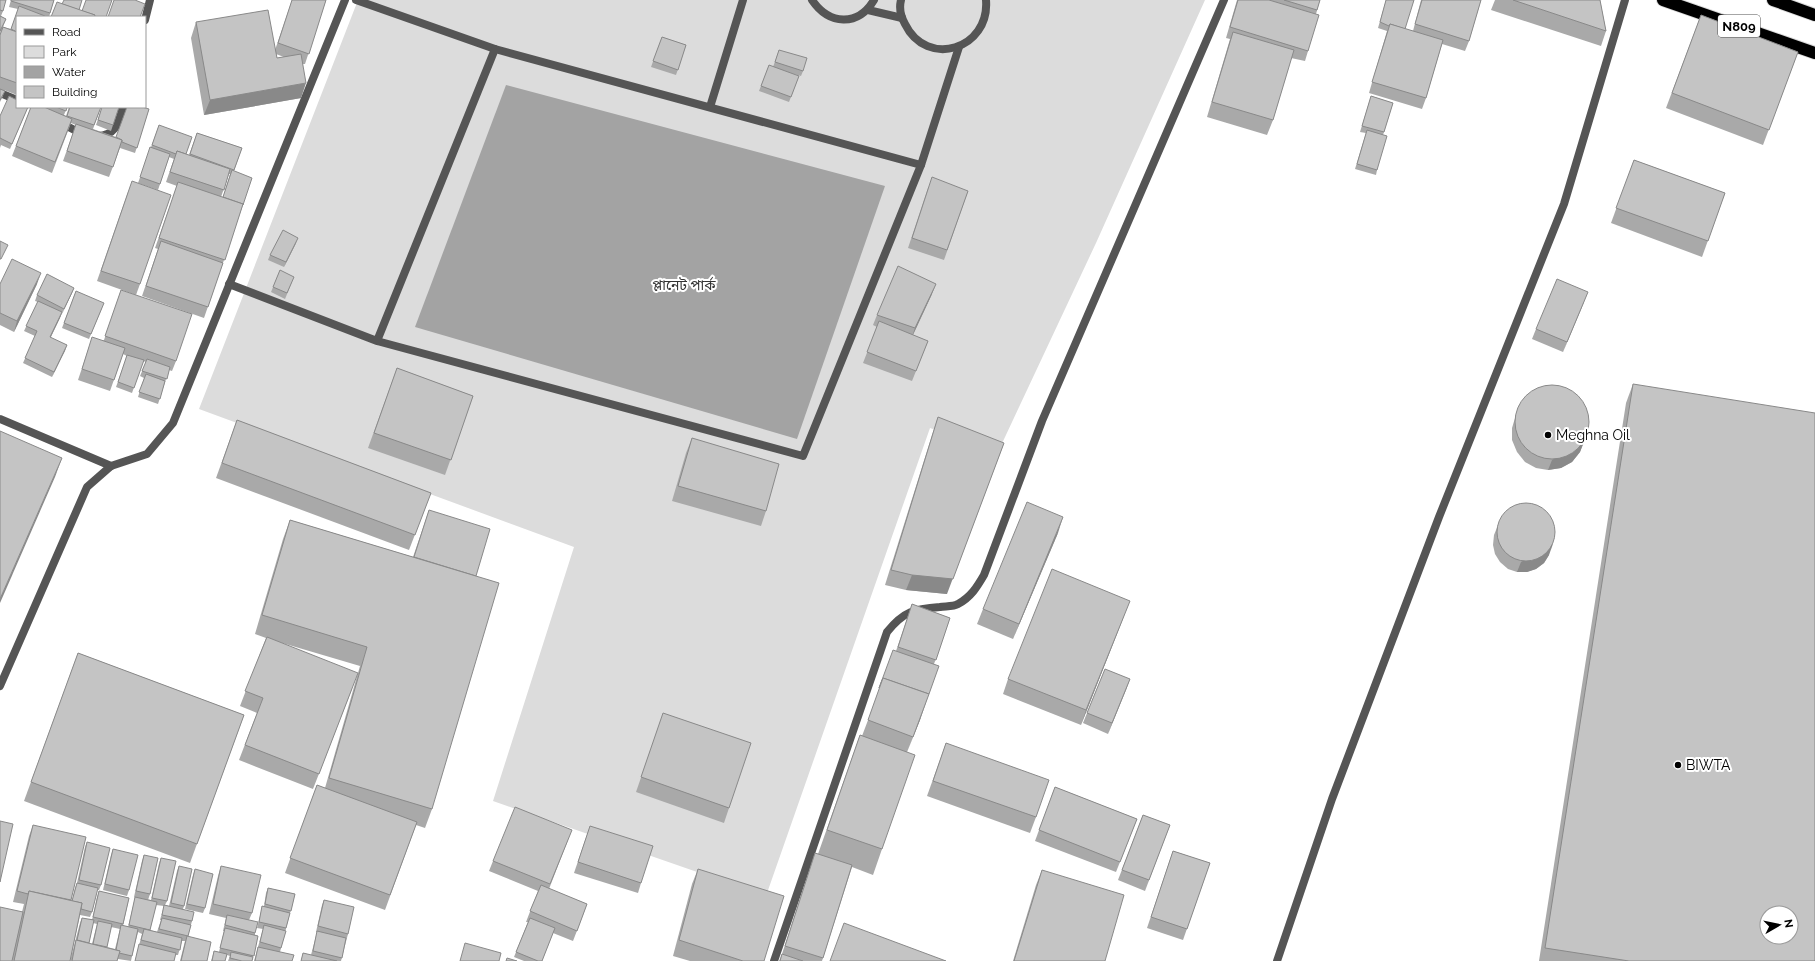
<svg xmlns="http://www.w3.org/2000/svg" width="1815" height="961" viewBox="0 0 1815 961" font-family="Raleway,'Noto Sans Bengali',sans-serif">
  <style>
    .green { fill: #dcdcdc }
    .water { fill: #a3a3a3 }
    .lines { fill: none; stroke-linecap: round; stroke-linejoin: round }
    .highway-casing { stroke: #dbdbdb; stroke-width: 14 }
    .lane { stroke: #555; stroke-width: 8 }
    .street { stroke: #555; stroke-width: 8 }
    .highway { stroke: #000; stroke-width: 12 }
    .wall { fill: #a9a9a9; fill-rule: evenodd }
    .shaded-wall { fill: #898989 }
    .building { fill: #c4c4c4; stroke: #898989; fill-rule: evenodd }
    .poi-dot { fill: #000; stroke: #fff; stroke-width: 1.5 }
    .labels { text-anchor: middle; dominant-baseline: central; stroke-width: 4; stroke-linejoin: round; paint-order: stroke }
    .shield { fill: #fff; stroke: #4c4c4c; stroke-width: 1 }
    .shield-label { font-size: 13px; font-weight: bold; fill: #000 }
    .park-label { font-size: 14px; fill: #333; stroke: #fff }
    .poi-label { font-size: 14px; fill: #000; stroke: #fff; text-anchor: start }
  </style>
  <rect width="100%" height="100%" fill="#fff"/>
  <!-- green -->
  <polygon class="green" points="358,0 1205,0 1096,243 998,452 930,428 766,896 493,801 574,547 199,409"/>
  <!-- water -->
  <polygon class="water" points="506,85 885,186 797,439 415,327"/>
  <g class="lines">
    <!-- highway casing -->
    <g class="highway-casing">
      <g id="highway">
        <polyline points="1663,0 1815,53"/>
        <polyline points="1773,0 1815,15"/>
      </g>
    </g>
    <!-- lane -->
    <g class="lane">
      <polyline points="0,419 111,466"/>
      <polyline points="0,686 87,487 111,466 147,454 173,423 345,0"/>
    </g>
    <!-- street -->
    <g class="street">
      <polyline points="356,0 495,49"/>
      <path d="M812 0C829 25 858 27 874 0"/>
      <path d="M901 0C899 8 901 17 905 24 927 69 990 49 986 0"/>
      <polyline points="868,10 902,18"/>
      <polyline points="145,20 150,0"/>
      <polyline points="0,93 17,100"/>
      <polyline points="710,107 743,0"/>
      <polyline points="61,123 84,135"/>
      <path d="M98 136C117 135 118 122 123 107"/>
      <polyline points="921,165 959,47"/>
      <polyline points="229,284 377,341 803,456 921,165 495,49 377,341"/>
      <path d="M774 961 887 632C904 611 914 609 940 607 945 606 953 607 958 604 971 597 977 587 984 575L1042 421 1224 0"/>
      <polyline points="1277,961 1332,799 1439,517 1564,204 1625,0"/>
    </g>
    <!-- highway -->
    <use href="#highway" class="highway"/>
  </g>
  <!-- wall -->
  <g class="wall">
    <polygon points="0,0 3,11 1,16 6,19 3,27 11,29 18,9 9,7 11,0 54,0 49,17 17,17 17,95 4,90 3,96 0,102 0,34 2,28 0,33"/>
    <path d="M292 0H326L305 64H303L301 98 204 115 191 38 196 22 275 50ZM276 54 284 57 277 58Z"/>
    <polygon points="1237,0 1320,0 1316,14 1308,51 1305,61 1291,58 1273,120 1267,135 1207,117 1230,39 1226,38"/>
    <polygon points="1386,0 1405,29 1413,31 1421,0 1481,0 1469,41 1465,51 1442,44 1426,98 1422,109 1369,93 1387,31 1378,28"/>
    <polygon points="1495,0 1600,0 1606,31 1601,46 1491,10"/>
    <polygon points="1701,15 1798,52 1763,145 1666,108"/>
    <polygon points="662,37 686,45 676,75 651,67"/>
    <polygon points="779,50 803,71 801,76 786,72 799,76 789,102 759,91 769,65 773,67"/>
    <polygon points="1371,96 1393,103 1383,135 1377,170 1376,175 1355,169 1366,133 1360,132"/>
    <polygon points="28,107 10,149 1,145 0,148 0,116"/>
    <polygon points="31,107 67,107 64,115 66,116 69,107 101,107 93,129 116,137 149,109 135,153 120,148 109,177 63,161 76,125 71,123 52,173 12,156"/>
    <polygon points="102,107 119,107 111,131 96,125"/>
    <path d="M159 125 186 154 189 155 197 133 242 148 234 171 243 205 204 318 142 296 158 249 155 248 177 186 166 182 174 159 169 157 158 190 138 183ZM229 174H230L223 197H221Z"/>
    <polygon points="1634,160 1725,193 1702,257 1611,223"/>
    <polygon points="928,188 968,191 944,260 908,248"/>
    <polygon points="128,192 140,284 136,295 97,281"/>
    <polygon points="296,243 284,267 268,260 270,255"/>
    <polygon points="280,270 292,282 285,299 271,292"/>
    <polygon points="0,284 37,284 14,332 0,325"/>
    <polygon points="74,288 72,293 50,338 67,345 52,377 23,363 35,336 24,331 38,302 35,301 37,295"/>
    <polygon points="121,290 176,361 172,371 169,370 158,404 138,397 144,378 140,376 146,362 143,361 132,393 116,387 127,356 123,354 110,391 78,380 89,347 104,340"/>
    <polygon points="76,291 102,308 89,339 62,328"/>
    <polygon points="932,294 913,335 928,341 912,381 863,363 877,327 873,325 877,315"/>
    <polygon points="1584,302 1563,352 1532,339 1536,329"/>
    <polygon points="397,368 473,396 445,475 368,448"/>
    <polygon points="1633,384 1815,961 1539,961 1626,403"/>
    <polygon points="1519,405 1588,430 1580,452 1572,462 1561,468 1548,470 1536,468 1525,462 1517,452 1512,440 1512,428"/>
    <polygon points="938,417 947,594 906,590 885,585 933,432"/>
    <polygon points="237,420 431,493 409,550 216,478"/>
    <polygon points="692,438 766,511 761,526 672,501 686,453"/>
    <polygon points="429,510 476,576 432,809 425,828 416,825 385,910 285,873 317,785 325,788 360,666 272,640 352,689 313,789 239,760 257,713 240,706 266,638 255,634 283,539 290,520 413,557"/>
    <polygon points="1498,525 1549,555 1544,563 1536,569 1527,572 1517,572 1508,569 1500,562 1495,554 1493,545 1494,535"/>
    <polygon points="1058,533 1013,639 977,624 983,609"/>
    <polygon points="912,604 950,618 934,664 920,720 907,752 882,849 873,875 852,867 822,961 779,961 782,954 815,853 818,854 860,735 862,736 876,699 896,651"/>
    <polygon points="1124,616 1081,725 1003,694 1008,679"/>
    <polygon points="78,653 244,715 190,863 24,801"/>
    <polygon points="1130,679 1108,734 1083,723 1087,713"/>
    <polygon points="658,728 729,808 724,823 636,792"/>
    <polygon points="946,743 1036,817 1030,833 927,796"/>
    <polygon points="1055,787 1137,819 1116,872 1035,841"/>
    <polygon points="1143,815 1170,825 1145,891 1118,880"/>
    <polygon points="33,825 71,900 72,901 75,888 77,883 85,847 87,842 101,885 99,890 97,890 92,912 90,917 80,915 70,961 0,961 22,912 24,904 13,902 29,836"/>
    <polygon points="590,826 641,883 638,893 574,873"/>
    <polygon points="568,840 549,889 587,904 583,915 573,941 553,933 542,961 524,961 514,957 528,922 526,922 538,891 489,871 493,861"/>
    <polygon points="113,849 129,890 127,896 103,890 111,855"/>
    <polygon points="1173,851 1210,863 1183,940 1147,928"/>
    <polygon points="144,855 150,894 148,900 134,897 142,861"/>
    <path d="M161 858 167 901 165 905 169 906 177 871 179 866 184 906 183 909 192 921 188 936 207 961H180L185 941H182L178 955H175L174 961H135L142 934 138 932 132 956 131 961 118 959 117 961H70L80 923 82 918 92 920 97 897 99 891 129 898 123 926 128 927 134 902 135 897 151 900 159 863ZM156 905 164 906 160 920H161L157 932 150 930ZM93 923 97 924 92 944 89 943ZM111 927 120 929 115 949 107 947Z"/>
    <polygon points="221,866 252,913 249,920 255,933 255,935 258,936 252,961 228,961 230,956 227,955 225,961 211,961 214,951 219,952 224,931 223,931 226,918 209,914 218,876"/>
    <polygon points="195,869 205,908 203,913 185,909 193,875"/>
    <polygon points="698,869 764,961 690,961 673,956 692,884"/>
    <polygon points="1042,870 1105,961 1013,961 1036,885"/>
    <polygon points="268,888 295,894 280,952 292,961 254,961 263,929 257,928 261,912 262,906 264,906 266,893"/>
    <polygon points="324,900 348,934 341,961 301,961 303,953 311,955 317,932 316,932 322,905"/>
  </g>
  <!-- shaded-wall -->
  <g class="shaded-wall">
    <polygon points="306,83 301,98 204,115 210,100"/>
    <polygon points="298,238 296,243 284,267 286,262"/>
    <polygon points="41,273 37,284 14,332 17,321"/>
    <polygon points="936,284 932,294 911,339 915,328"/>
    <polygon points="74,288 72,293 62,314 64,309"/>
    <polygon points="1588,292 1584,302 1563,352 1567,342"/>
    <polygon points="62,312 60,318 48,343 50,337"/>
    <polygon points="67,345 65,351 52,377 54,372"/>
    <polygon points="1584,442 1580,452 1572,462 1561,468 1548,470 1552,460"/>
    <polygon points="1004,443 947,594 906,590 912,575"/>
    <polygon points="62,458 55,477 0,603 0,599"/>
    <polygon points="1063,517 1058,533 1013,639 1019,624"/>
    <polygon points="1553,544 1549,555 1544,563 1536,569 1527,572 1517,572 1521,562"/>
    <polygon points="1130,601 1124,616 1081,725 1086,710"/>
    <polygon points="1130,679 1126,690 1108,734 1112,723"/>
    <polygon points="929,694 920,720 903,762 913,737"/>
  </g>
  <!-- building -->
  <g class="building">
    <polygon points="0,0 6,0 3,11 0,10"/>
    <polygon points="11,0 54,0 50,13 11,1"/>
    <polygon points="64,0 82,0 79,10 62,4"/>
    <polygon points="86,0 112,0 106,17 94,17 95,15 82,11"/>
    <polygon points="114,0 135,0 145,4 140,17 108,17"/>
    <polygon points="292,0 326,0 309,54 278,43"/>
    <polygon points="1238,0 1269,0 1319,15 1308,51 1230,27"/>
    <polygon points="1284,0 1320,0 1317,10"/>
    <polygon points="1386,0 1414,0 1405,29 1390,24 1389,26 1380,22"/>
    <polygon points="1422,0 1481,0 1469,41 1415,24"/>
    <polygon points="1513,0 1600,0 1606,31"/>
    <polygon points="57,2 95,15 94,17 51,17"/>
    <polygon points="19,6 45,16 44,17 17,17 17,32 11,29"/>
    <polygon points="268,10 277,58 301,54 306,83 210,100 196,22"/>
    <polygon points="1701,15 1798,52 1769,130 1672,93"/>
    <polygon points="0,16 6,19 0,31"/>
    <polygon points="1390,24 1443,40 1426,98 1372,82"/>
    <polygon points="3,27 17,32 17,83 0,77 0,35"/>
    <polygon points="1233,32 1294,50 1273,120 1212,102"/>
    <polygon points="662,37 686,45 678,70 653,61"/>
    <polygon points="779,50 807,58 803,71 775,62"/>
    <polygon points="769,65 799,76 791,97 761,86"/>
    <polygon points="0,89 5,91 0,100"/>
    <polygon points="9,96 17,100 17,107 28,107 12,144 0,138 0,116"/>
    <polygon points="1371,96 1393,103 1384,132 1362,126"/>
    <polygon points="31,107 44,107 72,119 55,162 16,146"/>
    <polygon points="56,107 67,107 66,111"/>
    <polygon points="70,107 101,107 94,125 67,116"/>
    <polygon points="102,107 119,107 113,125 98,120"/>
    <polygon points="127,107 142,107 149,109 137,148 122,142 122,140 116,137"/>
    <polygon points="76,124 122,140 113,167 67,151"/>
    <polygon points="159,125 192,137 186,154 177,151 176,154 152,145"/>
    <polygon points="1367,130 1387,136 1377,170 1357,164"/>
    <polygon points="197,133 242,148 234,170 190,154"/>
    <polygon points="150,147 170,154 160,184 140,177"/>
    <polygon points="177,151 230,169 224,190 170,172"/>
    <polygon points="1634,160 1725,193 1708,241 1616,208"/>
    <polygon points="232,170 252,178 243,205 243,204 223,197"/>
    <polygon points="932,177 968,191 947,250 912,238"/>
    <polygon points="132,181 171,195 140,284 101,271"/>
    <polygon points="178,182 243,204 225,260 159,238"/>
    <polygon points="283,230 298,238 286,262 270,255"/>
    <polygon points="0,241 8,245 1,259 0,259"/>
    <polygon points="161,241 223,263 208,307 146,286"/>
    <polygon points="12,259 41,273 17,321 0,313 0,284"/>
    <polygon points="898,266 936,284 915,328 877,315"/>
    <polygon points="280,270 294,277 287,293 273,287"/>
    <polygon points="47,274 74,288 64,309 37,295"/>
    <polygon points="1557,279 1588,292 1567,342 1536,329"/>
    <polygon points="121,290 192,314 176,361 105,336"/>
    <polygon points="76,291 104,303 91,334 64,323"/>
    <polygon points="38,301 62,312 50,337 67,345 54,372 25,358 37,331 26,326"/>
    <polygon points="879,321 928,341 916,371 867,352"/>
    <polygon points="92,337 125,348 114,380 82,369"/>
    <polygon points="127,355 144,360 134,388 118,382"/>
    <polygon points="147,359 170,367 167,379 142,371"/>
    <polygon points="397,368 473,396 451,460 374,433"/>
    <polygon points="146,374 165,381 160,399 139,392"/>
    <path d="M1633 384 1815 413V961H1629L1545 948ZM1767 913H1791V937H1767Z"/>
    <circle cx="1552" cy="422" r="37"/>
    <polygon points="938,417 1004,443 953,579 912,575 891,570"/>
    <polygon points="237,420 431,493 415,535 222,463"/>
    <polygon points="0,431 62,458 0,599"/>
    <polygon points="692,438 779,464 766,511 678,486"/>
    <polygon points="1027,502 1063,517 1019,624 983,609"/>
    <circle cx="1526" cy="532" r="29"/>
    <polygon points="429,510 490,529 476,576 414,557"/>
    <polygon points="290,520 499,583 432,809 329,778 367,647 262,615"/>
    <polygon points="1052,569 1130,601 1086,710 1008,679"/>
    <polygon points="912,604 950,618 936,660 898,647"/>
    <polygon points="267,637 358,673 319,774 245,745 263,698 245,691"/>
    <polygon points="893,650 939,666 929,694 883,678 879,688"/>
    <polygon points="78,653 244,715 197,844 31,782"/>
    <polygon points="1105,669 1130,679 1112,723 1087,713"/>
    <polygon points="883,678 929,694 913,737 868,720"/>
    <polygon points="663,713 751,743 729,808 641,777"/>
    <polygon points="860,735 915,755 882,849 827,830"/>
    <polygon points="946,743 1049,780 1036,817 933,781"/>
    <polygon points="317,785 417,822 390,895 290,858"/>
    <polygon points="1055,787 1137,819 1120,862 1039,830"/>
    <polygon points="515,807 572,830 550,884 493,861"/>
    <polygon points="1143,815 1170,825 1149,880 1122,870"/>
    <polygon points="0,821 13,824 0,882"/>
    <polygon points="33,825 86,837 71,900 29,891 28,894 17,891"/>
    <polygon points="590,826 653,846 641,883 578,862"/>
    <polygon points="87,842 110,848 101,885 79,880"/>
    <polygon points="113,849 138,855 129,890 105,884"/>
    <polygon points="1173,851 1210,863 1187,929 1151,917"/>
    <polygon points="815,853 852,865 823,958 785,946"/>
    <polygon points="144,855 158,858 150,894 136,891"/>
    <polygon points="161,858 176,861 167,901 152,898"/>
    <polygon points="179,866 192,869 184,906 171,903"/>
    <polygon points="221,866 261,875 252,913 213,904"/>
    <polygon points="195,869 213,874 205,908 187,904"/>
    <polygon points="698,869 784,896 764,961 743,961 679,940"/>
    <polygon points="1042,870 1124,895 1105,961 1014,961"/>
    <polygon points="77,883 98,888 92,912 81,909 82,903 72,901"/>
    <polygon points="541,885 587,904 577,931 530,911"/>
    <polygon points="268,888 295,894 291,911 265,904"/>
    <polygon points="29,891 82,903 70,961 14,961"/>
    <polygon points="99,891 129,898 123,924 93,917"/>
    <polygon points="135,897 157,902 150,930 129,925"/>
    <polygon points="324,900 354,907 348,934 318,926"/>
    <polygon points="164,905 194,912 192,921 162,915"/>
    <polygon points="262,906 290,913 286,928 259,922"/>
    <polygon points="0,907 23,912 12,961 0,961"/>
    <polygon points="227,915 258,922 255,933 225,925"/>
    <polygon points="82,918 94,920 89,943 77,940"/>
    <polygon points="162,918 191,925 188,936 159,929"/>
    <polygon points="530,918 555,928 542,961 538,961 516,952"/>
    <polygon points="98,921 112,924 107,947 93,944"/>
    <polygon points="844,923 946,961 830,961"/>
    <polygon points="121,925 138,929 132,956 119,953 120,951 116,950"/>
    <polygon points="264,925 286,931 281,948 260,942"/>
    <polygon points="225,928 258,936 254,956 220,948"/>
    <polygon points="144,929 182,938 180,950 141,940"/>
    <polygon points="317,931 346,938 342,958 313,951"/>
    <polygon points="187,936 211,942 207,961 181,961"/>
    <polygon points="76,940 120,951 117,961 72,961"/>
    <polygon points="465,943 501,953 499,961 460,961"/>
    <polygon points="139,944 176,953 174,961 135,961"/>
    <polygon points="258,947 294,955 292,961 255,961"/>
    <polygon points="214,951 227,954 225,961 212,961"/>
    <polygon points="231,952 253,957 252,961 242,961 230,958"/>
    <polygon points="303,953 337,961 301,961"/>
    <polygon points="782,954 803,961 780,961"/>
    <polygon points="507,958 517,961 506,961"/>
  </g>
  <!-- markers -->
  <g class="poi-dot">
    <circle cx="1548" cy="435" r="4"/>
    <circle cx="1678" cy="765" r="4"/>
  </g>
  <g class="labels">
    <!-- shield labels -->
    <rect class="shield" x="1718" y="15" width="42" height="22" rx="3"/>
    <g class="shield-label">
      <text x="1739" y="26">N809</text>
    </g>
    <!-- park labels -->
    <g class="park-label">
      <text x="684" y="285">প্লানেট পার্ক</text>
    </g>
    <!-- poi labels -->
    <g class="poi-label">
      <text x="1556" y="435">Meghna Oil</text>
      <text x="1686" y="765">BIWTA</text>
    </g>
  </g>
  <!-- legend -->
  <rect x="16" y="16" width="130" height="92" fill="#ffffff" stroke="#999999"/>
  <rect x="24" y="29" width="20" height="6" fill="#555555" stroke="#999999"/>
  <text x="52" y="36" font-size="12" fill="#000000">Road</text>
  <rect x="24" y="46" width="20" height="12" fill="#dcdcdc" stroke="#999999"/>
  <text x="52" y="56" font-size="12" fill="#000000">Park</text>
  <rect x="24" y="66" width="20" height="12" fill="#a3a3a3" stroke="#999999"/>
  <text x="52" y="76" font-size="12" fill="#000000">Water</text>
  <rect x="24" y="86" width="20" height="12" fill="#c4c4c4" stroke="#999999"/>
  <text x="52" y="96" font-size="12" fill="#000000">Building</text>
  <!-- north arrow -->
  <g transform="translate(1779 925) rotate(81)"><circle r="19" fill="#ffffff" stroke="#999999"/>
  <path d="M0-3L7 15L0 10L-7 15Z" fill="#000000"/>
  <text y="-6" font-size="11" font-weight="bold" text-anchor="middle" fill="#000000">N</text>
  </g>
</svg>
